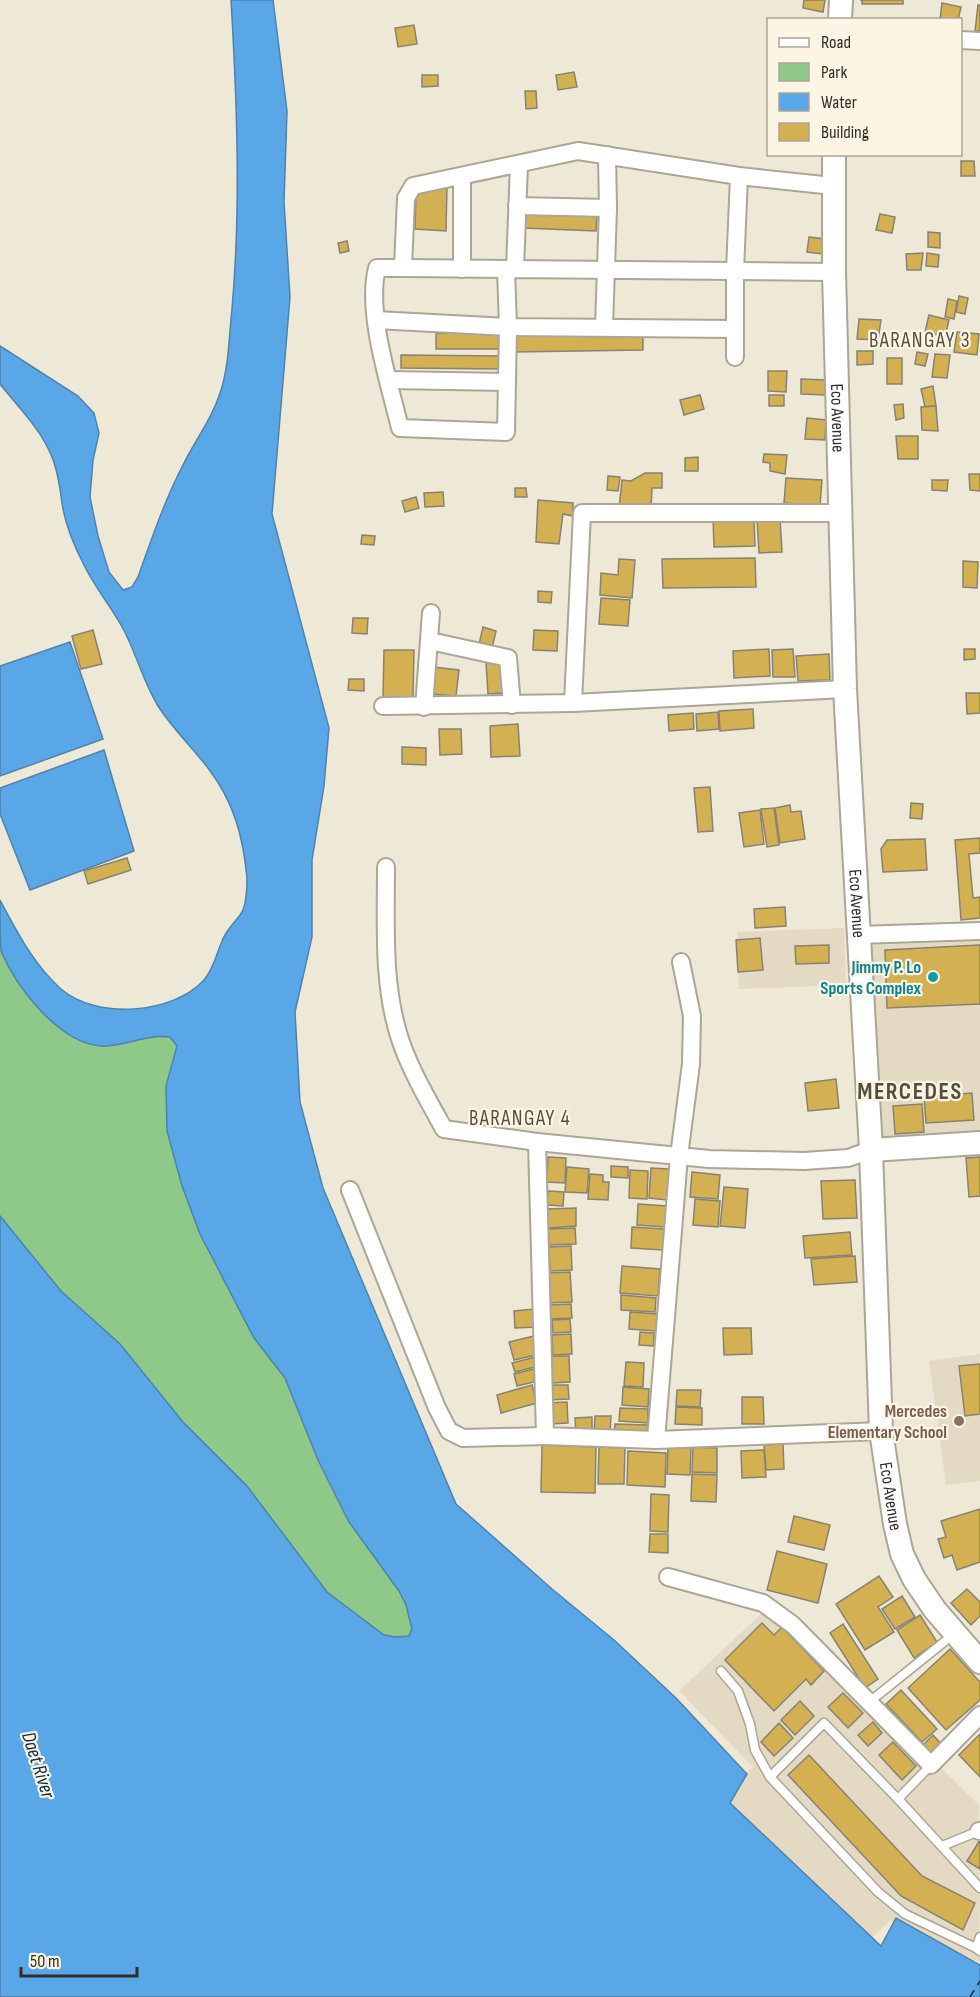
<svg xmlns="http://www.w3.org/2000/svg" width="980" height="1997" viewBox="0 0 980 1997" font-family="'Sofia Sans Condensed',sans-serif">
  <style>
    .built { fill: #e4dac4 }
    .green { fill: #8ec989 }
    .water { fill: #59a7e6; stroke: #4d83ad; stroke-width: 1.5 }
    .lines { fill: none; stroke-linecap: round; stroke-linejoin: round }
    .ferry { stroke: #0b2d46; stroke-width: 1.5; stroke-dasharray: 8 6; stroke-linecap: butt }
    .building { fill: #d3b051; stroke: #888273; stroke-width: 1.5 }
    .lane-casing { stroke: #aca696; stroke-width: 11 }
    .street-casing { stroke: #aca696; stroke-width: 20 }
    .secondary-casing { stroke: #aca696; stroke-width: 26 }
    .lane { stroke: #fff; stroke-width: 8 }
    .street { stroke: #fff; stroke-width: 16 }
    .secondary { stroke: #fff; stroke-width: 22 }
    .culture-dot { fill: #0f9aa8; stroke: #fcf5e4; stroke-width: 2 }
    .education-dot { fill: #8d6e63; stroke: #fcf5e4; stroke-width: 2 }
    .labels { text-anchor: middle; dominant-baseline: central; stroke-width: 4.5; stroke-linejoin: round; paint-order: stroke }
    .street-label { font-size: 18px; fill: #302e28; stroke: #fcf5e4 }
    .culture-label { font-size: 18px; font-weight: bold; fill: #0d838f; stroke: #fcf5e4; text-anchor: end }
    .education-label { font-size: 18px; font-weight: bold; fill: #785e54; stroke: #fcf5e4; text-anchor: end }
    .water-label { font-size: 20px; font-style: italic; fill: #0b2d46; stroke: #fcf5e4 }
    .quarter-label { font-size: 21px; letter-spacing: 1.5px; fill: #554f41; stroke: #fcf5e4 }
    .district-label { font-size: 24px; font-weight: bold; letter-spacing: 1.5px; fill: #554f41; stroke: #fcf5e4 }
  </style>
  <rect width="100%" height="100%" fill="#eee8d7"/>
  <!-- built -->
  <g class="built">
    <polygon points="844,928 846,985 739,989 737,932"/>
    <polygon points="980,941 980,1133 879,1138 870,945"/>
    <polygon points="980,1354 980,1481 946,1485 929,1361"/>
    <polygon points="763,1612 792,1637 931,1775 940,1767 979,1805 980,1963 891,1920 860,1949 716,1801 753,1767 679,1691"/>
  </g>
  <!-- green -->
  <polygon class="green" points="0,949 18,982 126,1042 156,1035 170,1037 177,1046 166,1086 200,1234 254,1337 285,1378 318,1460 349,1522 399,1591 406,1605 412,1629 410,1636 395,1638 384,1635 327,1592 247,1486 183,1422 120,1344 61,1291 0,1216"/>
  <!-- water -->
  <g class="water">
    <path d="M231 0H273L287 111 284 202 290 297 272 514 329 728 324 786 312 860V937L295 1012 300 1102 323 1188 456 1504 552 1589 614 1640 676 1698 747 1774 730 1803 881 1946 896 1918 980 1965V1997H0V1216L61 1291 120 1344 183 1422 247 1486 327 1592 384 1635 395 1637 409 1636 412 1629 406 1605 399 1591 349 1522 318 1460 285 1378 254 1338 200 1234 182 1186 167 1131 166 1086 177 1046 170 1037C145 1034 124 1047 101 1046 59 1043 16 987 1 951 0 940 0 913 0 900 17 932 34 965 61 989 97 1020 173 1014 204 980 213 970 217 953 222 941 227 928 238 920 243 910 246 902 247 886 247 878 243 836 234 802 208 768 192 747 172 728 158 706 142 680 136 651 121 625 109 604 94 586 84 565 74 546 65 524 62 503 60 487 58 472 52 457 41 429 18 407 0 384V346L78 396 94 413 99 433 93 460 90 497 98 536 109 572 123 590 132 587 138 577C152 538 165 499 184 463 196 439 213 417 221 390 229 365 229 336 232 309 241 207 237 102 231 0Z"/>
    <polygon points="70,642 103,739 0,776 0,666"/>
    <polygon points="104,750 134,851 30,890 0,814 0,788"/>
  </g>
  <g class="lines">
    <!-- ferry -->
    <polyline class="ferry" points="970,1997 980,1981"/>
  </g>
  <!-- building -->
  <g class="building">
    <polygon points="804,0 825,0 823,12 803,8"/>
    <polygon points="860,0 903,0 903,4 862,4 862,0"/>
    <polygon points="942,3 961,7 958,20 940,20"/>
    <polygon points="978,5 980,5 980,31 975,31"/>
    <polygon points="414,25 417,44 398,47 395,28"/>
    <polygon points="574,72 577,87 558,90 556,75"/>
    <polygon points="422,75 438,75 438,86 422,87"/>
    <polygon points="525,91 536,91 537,108 526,109"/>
    <polygon points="961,161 974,161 975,176 961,176"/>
    <polygon points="447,186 446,231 415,229 416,194"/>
    <polygon points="523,214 597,216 596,231 523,228"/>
    <polygon points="880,214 895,217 892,233 876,230"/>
    <polygon points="928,232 940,233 940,248 928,247"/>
    <polygon points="809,237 825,239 823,254 807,252"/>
    <polygon points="347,241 349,251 340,253 338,243"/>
    <polygon points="923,253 921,270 907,270 906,254"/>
    <polygon points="927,253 939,255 938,267 926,266"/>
    <polygon points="959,296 968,298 965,314 956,312"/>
    <polygon points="948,299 957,301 954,319 945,317"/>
    <polygon points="929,315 949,320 945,337 925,332"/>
    <polygon points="859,319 881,320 878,340 857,339"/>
    <polygon points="957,332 979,334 977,355 954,352"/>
    <rect x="436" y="333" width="66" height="16"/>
    <polygon points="643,333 643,350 512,352 512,335"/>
    <polygon points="857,351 873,351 873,364 857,365"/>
    <polygon points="917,352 928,354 925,366 915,364"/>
    <polygon points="935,354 950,355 947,378 932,377"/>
    <polygon points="401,355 502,356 502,369 401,368"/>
    <rect x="887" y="358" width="15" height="26"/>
    <polygon points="768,371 787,371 786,392 768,391"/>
    <polygon points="801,379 826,380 825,395 801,394"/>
    <polygon points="933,386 936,406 925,407 921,389"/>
    <polygon points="700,395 704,409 684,415 680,400"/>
    <rect x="769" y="395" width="15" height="11"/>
    <polygon points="903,404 904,418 896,420 894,405"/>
    <polygon points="936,406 938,431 922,430 921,407"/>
    <polygon points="807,418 826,420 825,440 805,439"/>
    <polygon points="896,436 918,436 918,459 898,459"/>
    <polygon points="764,454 787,455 785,474 770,471 770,463 763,462"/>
    <polygon points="698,457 698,471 685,471 685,458"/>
    <polygon points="645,473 662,473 662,488 652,488 651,509 619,508 622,480 631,481"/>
    <polygon points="969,474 980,474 980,491 970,490"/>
    <polygon points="608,476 620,477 618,491 607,490"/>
    <polygon points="786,478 822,480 820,506 784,503"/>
    <polygon points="932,480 948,480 947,491 932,490"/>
    <polygon points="515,488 526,488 527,497 515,497"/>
    <polygon points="443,492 444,506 425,507 424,493"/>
    <polygon points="416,497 419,508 405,512 402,501"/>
    <polygon points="538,500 573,503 573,516 563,514 559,544 536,542"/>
    <polygon points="754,518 755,546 714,547 713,519"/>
    <polygon points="780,518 782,552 759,553 757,519"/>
    <polygon points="362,535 375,536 374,545 361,544"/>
    <polygon points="755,558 756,587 663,588 662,559"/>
    <polygon points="619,559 635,560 632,598 600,595 601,573 618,575"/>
    <polygon points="963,561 978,562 977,588 963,587"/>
    <polygon points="538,591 552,592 551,603 538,602"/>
    <polygon points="601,598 630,600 628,626 599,624"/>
    <polygon points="353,618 368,618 367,634 352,633"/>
    <polygon points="483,627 496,631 492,648 479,644"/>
    <polygon points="93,630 102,664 81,669 72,636"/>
    <polygon points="534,630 558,631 557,651 533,650"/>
    <polygon points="769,649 770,676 734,678 733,651"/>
    <polygon points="793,649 795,677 773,677 772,650"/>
    <polygon points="964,649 975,649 975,659 964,660"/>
    <polygon points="384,650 414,650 413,698 383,698"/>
    <polygon points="829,654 830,680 798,681 796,656"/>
    <polygon points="502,662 503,693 488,694 486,663"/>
    <polygon points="433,667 459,670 456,696 431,694"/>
    <polygon points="349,679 364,679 364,691 348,690"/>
    <polygon points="966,693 980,693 980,713 967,714"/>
    <polygon points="753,709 754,728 720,731 719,711"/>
    <polygon points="718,712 719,729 697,731 696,714"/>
    <polygon points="693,713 694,729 669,731 668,715"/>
    <polygon points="518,724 520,756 491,757 490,726"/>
    <polygon points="439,729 461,729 462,754 440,755"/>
    <polygon points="402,747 426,748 426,765 402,764"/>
    <polygon points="710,787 713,831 698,832 694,788"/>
    <polygon points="911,803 923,804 922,819 910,818"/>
    <polygon points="790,805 791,812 801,811 805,839 780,843 775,808"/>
    <polygon points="774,808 779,845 767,847 761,809"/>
    <polygon points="760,810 764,844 744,847 739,813"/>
    <polygon points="980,838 980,853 969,854 973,898 980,897 980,918 961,920 955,840"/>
    <polygon points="925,839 927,870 883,872 881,849 887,840"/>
    <polygon points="127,858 131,870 88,884 84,871"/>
    <polygon points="785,907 786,926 755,928 754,909"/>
    <polygon points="760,938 763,970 738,972 736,940"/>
    <polygon points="829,945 829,963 796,964 795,946"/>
    <polygon points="980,945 980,1004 887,1008 885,950"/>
    <polygon points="836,1079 839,1108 808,1111 805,1083"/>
    <polygon points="972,1093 974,1120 926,1123 924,1097"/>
    <polygon points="922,1104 924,1132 895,1134 893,1106"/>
    <polygon points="548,1157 566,1158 565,1183 547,1182"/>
    <polygon points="980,1157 980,1196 969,1197 966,1158"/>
    <polygon points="611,1166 628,1167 628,1178 611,1177"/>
    <polygon points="567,1167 589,1169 587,1193 565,1192"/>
    <polygon points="651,1168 669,1169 667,1200 649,1198"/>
    <polygon points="630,1170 648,1171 647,1199 629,1198"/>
    <polygon points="692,1172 720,1175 718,1199 690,1197"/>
    <polygon points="590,1174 603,1175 603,1182 609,1182 608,1200 588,1199"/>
    <polygon points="855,1180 857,1218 823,1219 821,1181"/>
    <polygon points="724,1187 748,1189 745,1228 720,1226"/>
    <polygon points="548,1191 564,1192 563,1206 547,1205"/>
    <polygon points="695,1199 720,1201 718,1227 693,1225"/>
    <polygon points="638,1204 667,1206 665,1227 637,1225"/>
    <polygon points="576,1208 576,1226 548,1228 547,1209"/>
    <polygon points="632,1227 664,1229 663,1250 631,1248"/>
    <polygon points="575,1228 576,1244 549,1245 548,1229"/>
    <polygon points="850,1232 852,1255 805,1258 803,1236"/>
    <polygon points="571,1246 572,1270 550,1271 549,1247"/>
    <polygon points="855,1256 857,1282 814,1285 811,1259"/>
    <polygon points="622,1266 660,1269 658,1296 620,1293"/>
    <polygon points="570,1272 572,1302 549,1303 548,1273"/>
    <polygon points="621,1295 656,1298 655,1312 621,1310"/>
    <polygon points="571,1304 572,1318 550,1319 550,1305"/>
    <polygon points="534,1309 536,1327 515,1328 514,1311"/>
    <polygon points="630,1312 658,1314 657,1331 629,1329"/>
    <polygon points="570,1319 571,1332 553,1333 552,1320"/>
    <polygon points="723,1328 751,1328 752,1354 724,1355"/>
    <polygon points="640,1332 654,1333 654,1346 639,1345"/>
    <polygon points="571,1334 572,1354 553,1355 552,1335"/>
    <polygon points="534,1336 536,1355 514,1360 509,1342"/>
    <polygon points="551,1356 569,1356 570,1382 552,1383"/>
    <polygon points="535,1357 535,1367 515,1372 512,1363"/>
    <polygon points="626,1362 644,1363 643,1387 624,1386"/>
    <polygon points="980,1364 980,1414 965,1416 959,1366"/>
    <polygon points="534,1369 534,1382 517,1386 514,1374"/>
    <polygon points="532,1385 537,1403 501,1413 497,1395"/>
    <polygon points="548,1385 568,1385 569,1399 548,1400"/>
    <polygon points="623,1387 649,1389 648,1407 622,1405"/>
    <polygon points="677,1390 701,1390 700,1407 676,1406"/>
    <polygon points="742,1397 763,1397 764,1424 742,1424"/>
    <polygon points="567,1402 568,1423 550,1424 549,1403"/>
    <polygon points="676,1407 702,1408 702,1425 675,1424"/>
    <polygon points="620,1408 648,1409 648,1423 619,1421"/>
    <polygon points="595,1416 611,1416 610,1433 594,1432"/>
    <polygon points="592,1417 592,1432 576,1433 575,1418"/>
    <polygon points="615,1424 648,1425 648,1436 614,1435"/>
    <polygon points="783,1444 784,1469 766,1470 764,1445"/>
    <polygon points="542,1445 596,1447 595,1493 541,1492"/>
    <polygon points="599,1447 625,1448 624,1484 598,1484"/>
    <polygon points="668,1447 691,1447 690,1475 667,1474"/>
    <polygon points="693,1447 717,1448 717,1473 692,1472"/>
    <polygon points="764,1450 766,1477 742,1478 741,1451"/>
    <polygon points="628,1451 666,1453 665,1487 627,1485"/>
    <polygon points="692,1474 717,1475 716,1502 691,1501"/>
    <polygon points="651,1494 669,1495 668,1532 650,1531"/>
    <polygon points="980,1509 980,1562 957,1570 952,1555 944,1558 938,1539 946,1537 941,1521"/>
    <polygon points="794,1516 830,1525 824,1550 788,1542"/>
    <polygon points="650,1534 668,1534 668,1553 649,1552"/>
    <polygon points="777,1551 827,1564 818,1603 767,1590"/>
    <polygon points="879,1576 893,1597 878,1607 894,1632 865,1650 836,1604"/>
    <polygon points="967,1589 980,1602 980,1616 971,1625 951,1603"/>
    <polygon points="902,1596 915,1617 895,1629 882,1609"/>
    <polygon points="920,1615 937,1642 914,1658 897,1630"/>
    <polygon points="762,1623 774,1635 782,1627 824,1671 811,1685 806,1679 774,1711 725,1660"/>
    <polygon points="843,1624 878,1679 865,1688 830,1633"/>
    <polygon points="950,1649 980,1682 980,1700 946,1730 908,1688"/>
    <polygon points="901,1690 937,1729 922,1742 886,1704"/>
    <polygon points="843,1693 863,1713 848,1728 828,1707"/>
    <polygon points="800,1701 814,1716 795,1735 781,1720"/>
    <polygon points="873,1722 882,1733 868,1746 858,1735"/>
    <polygon points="779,1723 793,1738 774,1756 761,1742"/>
    <polygon points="980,1734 980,1777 959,1755"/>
    <polygon points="933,1735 942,1745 932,1756 922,1746"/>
    <polygon points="893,1742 916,1766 902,1780 879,1755"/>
    <polygon points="809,1755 922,1876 975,1903 963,1930 901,1896 788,1775"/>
    <polygon points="980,1840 980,1869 967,1861"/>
  </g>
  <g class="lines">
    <!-- lane casing -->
    <g class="lane-casing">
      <g id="lane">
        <polyline points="721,1671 738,1691 750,1724 755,1750 770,1777 878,1892 905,1914 976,1948"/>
        <polyline points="868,1703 954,1634"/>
        <polyline points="770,1777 824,1723 898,1799 980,1888"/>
        <polyline points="898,1799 931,1765"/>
        <polyline points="942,1846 979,1831"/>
        <polyline points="980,1937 976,1948 980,1951"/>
      </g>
    </g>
    <!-- street casing -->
    <g class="street-casing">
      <g id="street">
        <polyline points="960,40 980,41"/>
        <polyline points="517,206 608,208"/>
        <polyline points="403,268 406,198 413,186 578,151 739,176 833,186"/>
        <polyline points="462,269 462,176"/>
        <path d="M506 269 508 327 506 432 400 428C389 382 366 313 377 268H403L834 272"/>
        <polyline points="515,269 519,164"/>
        <polyline points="376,320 508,327 735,329"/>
        <polyline points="604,327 608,208 607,155"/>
        <polyline points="735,357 735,271 739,176"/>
        <polyline points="389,380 507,382"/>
        <polyline points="430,641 508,658 512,705"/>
        <polyline points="573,703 582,513 840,513"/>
        <polyline points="383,706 573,703 845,689"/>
        <polyline points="424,707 431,613"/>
        <path d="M386 867C386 925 382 987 401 1042 411 1071 429 1102 444 1129L537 1142 709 1159 804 1161 848 1158 871 1150"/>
        <polyline points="859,935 980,931"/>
        <polyline points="537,1142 545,1436 656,1440 881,1431"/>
        <polyline points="350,1190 437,1408 449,1431 463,1438 545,1436"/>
        <polyline points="656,1440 679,1156 691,1064 692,1016 681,962"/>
        <polyline points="668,1577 763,1603 793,1625 931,1765 980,1715"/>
        <polyline points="979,1831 980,1831"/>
      </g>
    </g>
    <!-- secondary casing -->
    <g class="secondary-casing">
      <g id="secondary">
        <polyline points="840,20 841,0"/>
        <path id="s1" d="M834 154V272L845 689 871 1150 881 1431 895 1524 902 1554 914 1579 935 1610 980 1662"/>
        <polyline points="871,1150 980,1143"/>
      </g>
    </g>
    <!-- lane -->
    <use href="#lane" class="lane"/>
    <!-- street -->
    <use href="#street" class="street"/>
    <!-- secondary -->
    <use href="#secondary" class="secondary"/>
  </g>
  <!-- markers -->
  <circle class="culture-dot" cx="933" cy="977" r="6"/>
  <circle class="education-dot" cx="959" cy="1421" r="6"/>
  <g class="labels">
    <!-- street labels -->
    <g class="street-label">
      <text stroke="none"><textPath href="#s1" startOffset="264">Eco Avenue</textPath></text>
      <text stroke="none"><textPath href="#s1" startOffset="750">Eco Avenue</textPath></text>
      <text stroke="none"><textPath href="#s1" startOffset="1344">Eco Avenue</textPath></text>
    </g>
    <!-- culture labels -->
    <g class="culture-label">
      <text x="921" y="967">Jimmy P. Lo<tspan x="921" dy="21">Sports Complex</tspan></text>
    </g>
    <!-- education labels -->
    <g class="education-label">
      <text x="947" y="1411">Mercedes<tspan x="947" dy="21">Elementary School</tspan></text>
    </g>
    <!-- water labels -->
    <g class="water-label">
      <text transform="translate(38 1765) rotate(72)">Daet River</text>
    </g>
    <!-- quarter labels -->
    <g class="quarter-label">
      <text x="920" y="340">BARANGAY 3</text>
      <text x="520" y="1118">BARANGAY 4</text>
    </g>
    <!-- district labels -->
    <g class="district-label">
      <text x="910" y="1091">MERCEDES</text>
    </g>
  </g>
  <!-- legend -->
  <rect x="767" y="18" width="195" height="138" fill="#fcf5e4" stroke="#aaa599" stroke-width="1.5"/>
  <rect x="779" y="38" width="30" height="9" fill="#ffffff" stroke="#aaa599" stroke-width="1.5"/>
  <text x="821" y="48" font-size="18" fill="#302e28">Road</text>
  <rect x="779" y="63" width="30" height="18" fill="#8ec989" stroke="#aaa599" stroke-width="1.5"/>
  <text x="821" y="78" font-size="18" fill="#302e28">Park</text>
  <rect x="779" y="93" width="30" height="18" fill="#59a7e6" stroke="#aaa599" stroke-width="1.5"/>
  <text x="821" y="108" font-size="18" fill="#302e28">Water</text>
  <rect x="779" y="123" width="30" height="18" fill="#d3b051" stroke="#aaa599" stroke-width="1.5"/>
  <text x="821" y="138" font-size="18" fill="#302e28">Building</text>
  <!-- scale -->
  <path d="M21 1967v9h116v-9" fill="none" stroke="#302e28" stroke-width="3"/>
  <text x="30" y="1967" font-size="18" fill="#302e28" stroke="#fcf5e4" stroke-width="4.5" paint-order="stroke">50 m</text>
</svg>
